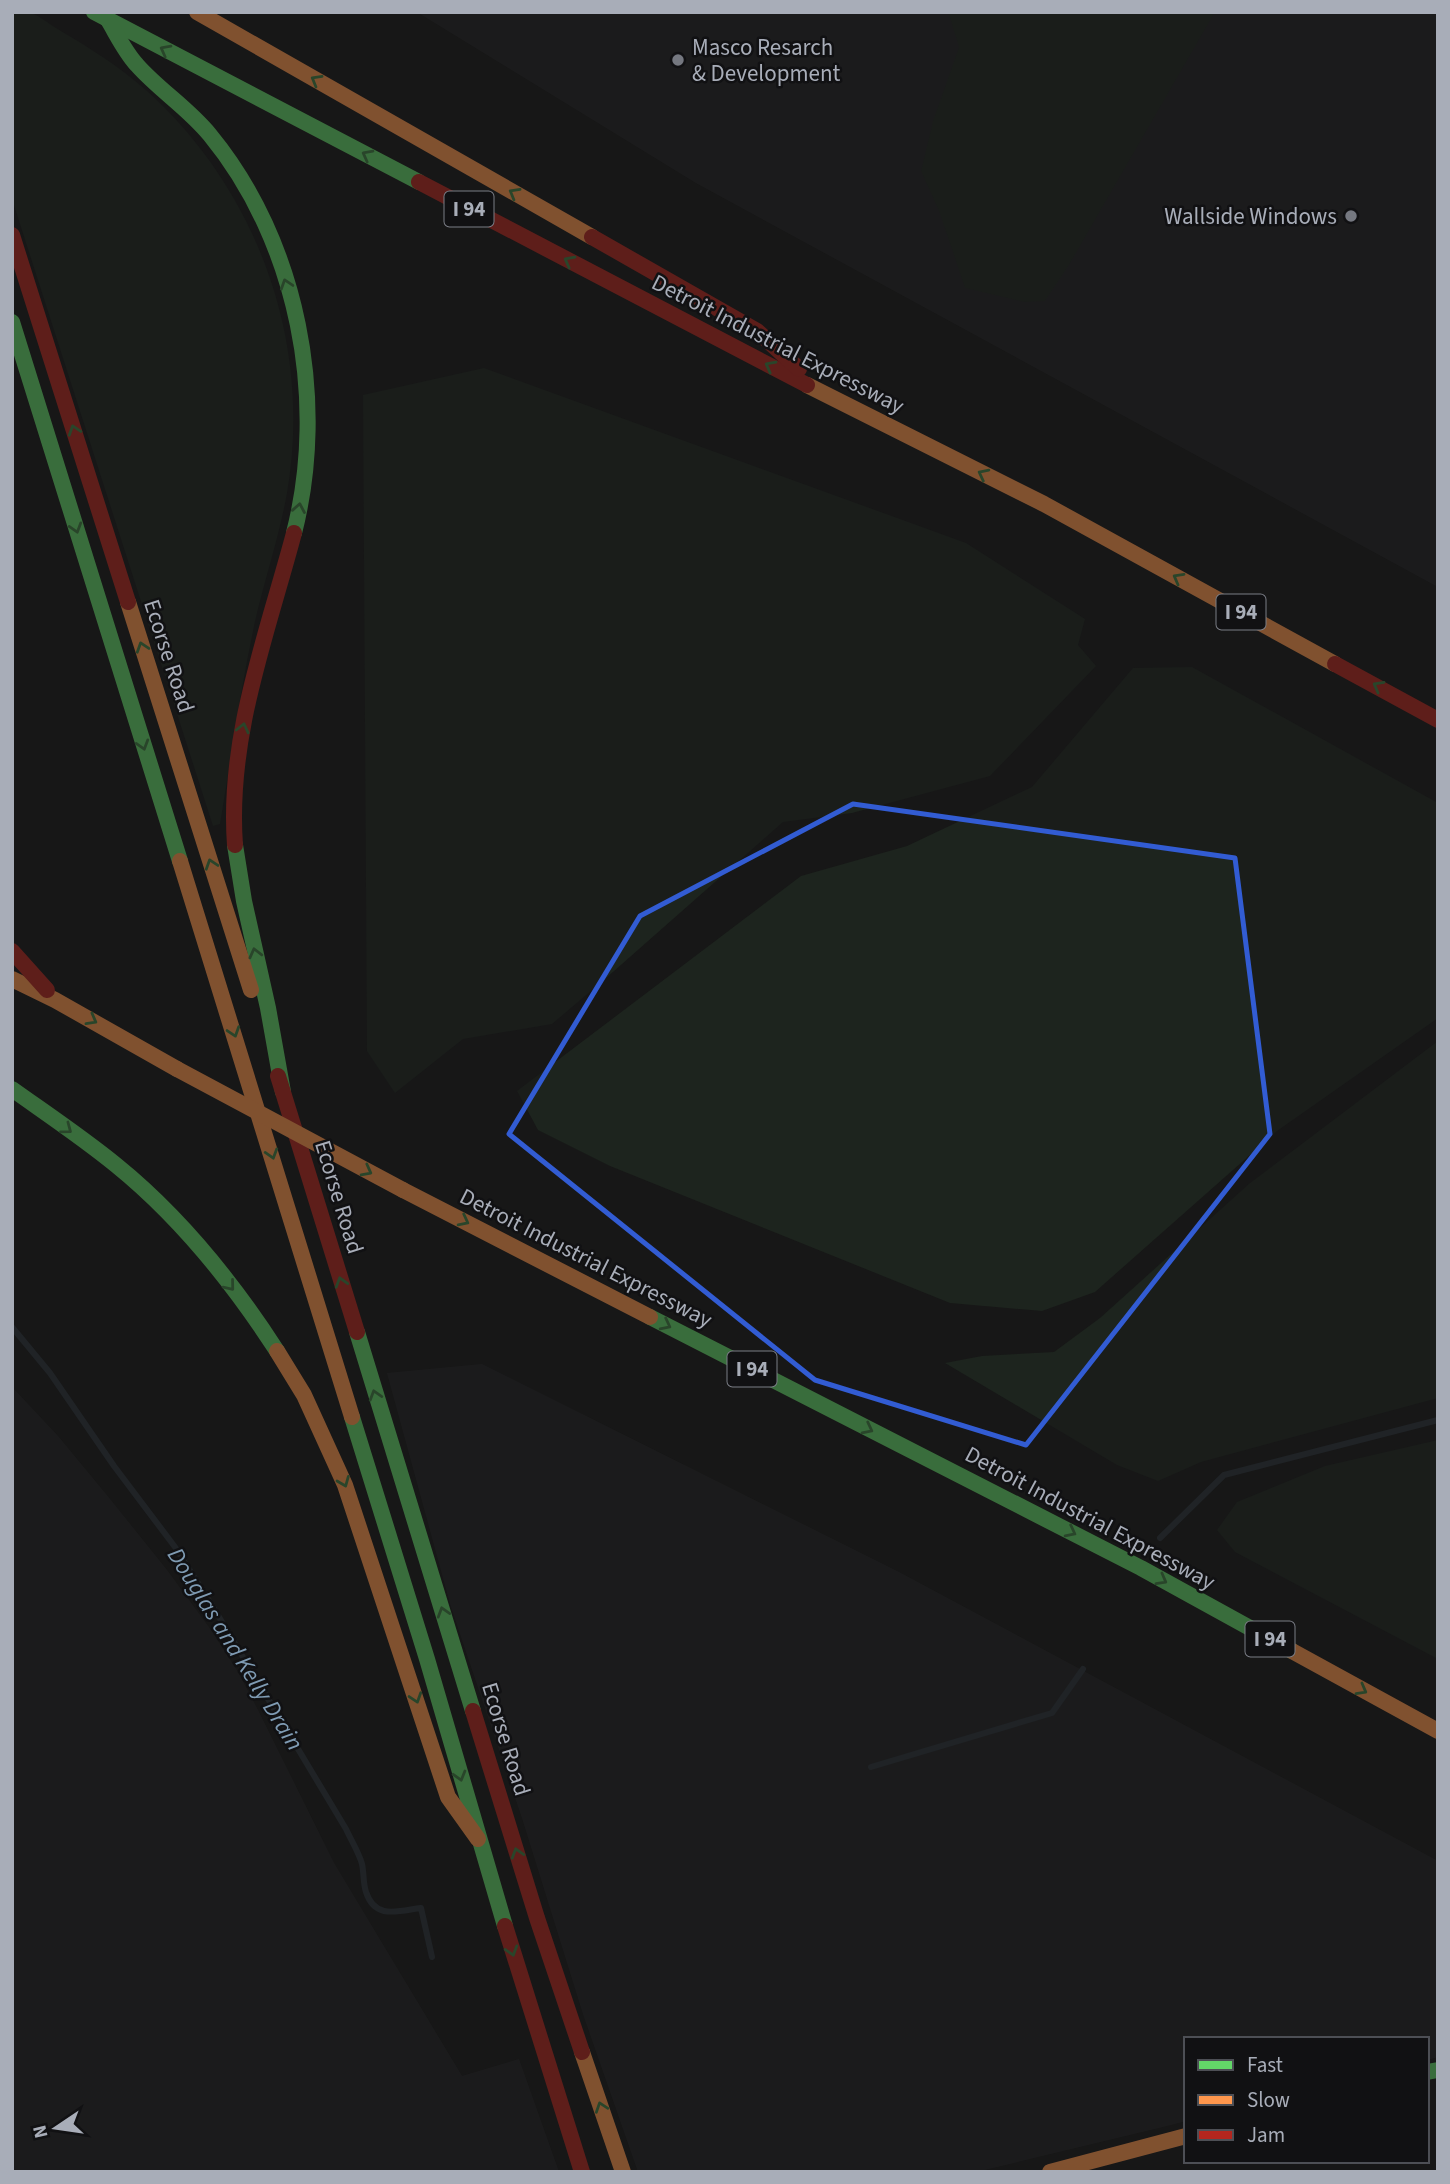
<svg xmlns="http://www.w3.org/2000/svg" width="1450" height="2184" viewBox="0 0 1450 2184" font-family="'Source Sans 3',sans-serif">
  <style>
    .built { fill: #212123 }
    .green { fill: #1d241e }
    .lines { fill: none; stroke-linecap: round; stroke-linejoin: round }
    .stream { stroke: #2a3239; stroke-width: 6 }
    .fast { stroke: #63d668; stroke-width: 16 }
    .slow { stroke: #ff974d; stroke-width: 16 }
    .jam { stroke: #b3261e; stroke-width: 16 }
    .slow-bridge { stroke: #ff974d; stroke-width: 16 }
    .oneway { stroke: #3e7d42 }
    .marked { fill: none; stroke: #325cd3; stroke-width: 5; stroke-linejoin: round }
    .poi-dot { fill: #757880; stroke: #111113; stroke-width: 2.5 }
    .labels { text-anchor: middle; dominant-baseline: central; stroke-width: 5; stroke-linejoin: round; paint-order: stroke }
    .shield { fill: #111113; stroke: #7b7e86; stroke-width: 2 }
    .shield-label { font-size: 21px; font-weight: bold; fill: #a8adb8 }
    .poi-label { font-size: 23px; fill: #a8adb8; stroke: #111113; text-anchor: start }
    .street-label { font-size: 23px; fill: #a8adb8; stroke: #111113 }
    .water-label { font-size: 24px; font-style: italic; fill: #7f9bb3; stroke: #111113 }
  </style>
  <rect width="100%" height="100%" fill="#171717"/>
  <!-- built -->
  <g class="built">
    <polygon points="417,12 1438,12 1438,587 696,183"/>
    <polygon points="482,1364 899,1572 1438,1861 1438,2057 1427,2060 1427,2039 1186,2039 1186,2121 1171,2125 976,2172 638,2172 583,2014 522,1818 451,1607 387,1373"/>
    <polygon points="12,1387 58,1436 110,1499 167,1570 211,1630 238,1672 258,1710 334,1863 462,2076 519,2059 559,2172 12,2172"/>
  </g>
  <!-- green -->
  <g class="green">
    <path d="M12 12C17 12 23 11 28 12 37 14 48 23 56 28 88 47 119 66 147 91 258 191 313 344 287 493 279 538 264 581 254 626 240 692 231 758 220 824L213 826 12 199Z"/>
    <polygon points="948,12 1215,12 1069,265 1045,301 1024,302 965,288 939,211 921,171 933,121 959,47"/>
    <polygon points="484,368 966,543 1085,619 1078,645 1096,666 990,776 852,813 783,822 605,979 552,1024 463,1039 395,1093 367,1051 363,395"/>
    <polygon points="1192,667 1438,803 1438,1018 1277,1131 1095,1292 1042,1311 950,1303 610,1166 538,1130 517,1091 801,876 907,846 1032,787 1133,668"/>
    <polygon points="1438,1041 1438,1398 1201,1462 1158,1481 1117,1465 945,1363 982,1356 1054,1352 1100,1318 1250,1183"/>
    <polygon points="1438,1440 1438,1659 1235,1552 1217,1530 1237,1502 1325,1466"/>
  </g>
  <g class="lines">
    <!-- stream -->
    <g class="stream">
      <path d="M12 1327 50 1373 114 1466 175 1547 210 1602 346 1829C351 1840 359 1853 362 1864 364 1873 363 1883 366 1892 375 1920 398 1911 421 1908L432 1957"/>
      <polyline points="1160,1538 1224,1475 1438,1420"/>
      <polyline points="871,1767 1052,1713 1083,1669"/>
    </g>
    <!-- fast -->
    <g class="fast">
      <polyline points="94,12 419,182"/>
      <path d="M108 20C117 35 125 52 137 65 159 90 188 108 210 135 298 242 328 400 294 533"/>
      <polyline points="12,322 180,861"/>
      <polyline points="235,845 244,901 268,1008 283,1092"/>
      <path d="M12 1089C47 1114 83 1138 116 1165 179 1216 233 1283 277 1351"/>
      <polyline points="650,1317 1141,1568 1292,1651"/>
      <polyline points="357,1332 473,1711"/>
      <polyline points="352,1417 427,1659 505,1926"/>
      <polyline points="1427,2072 1438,2070"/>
    </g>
    <!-- slow -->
    <g class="slow">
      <polyline points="197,12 592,237"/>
      <polyline points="807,385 1044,504 1335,664"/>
      <polyline points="128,602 251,990"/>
      <polyline points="180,861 352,1417"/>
      <polyline points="12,979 55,1000 177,1069"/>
      <polyline points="403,1190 650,1317"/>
      <polyline points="277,1351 304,1395 345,1485 448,1797 478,1839"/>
      <polyline points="1292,1651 1438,1731"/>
      <polyline points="582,2052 623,2172"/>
      <polyline points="1050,2172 1186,2136"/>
    </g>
    <!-- jam -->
    <g class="jam">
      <polyline points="419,182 807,385"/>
      <polyline points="12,235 128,602"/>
      <polyline points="592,237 757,331 799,369"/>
      <polyline points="1335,664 1438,720"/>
      <path d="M235 845C227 737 267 635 294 533"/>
      <polyline points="12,951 47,990"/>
      <polyline points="278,1076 357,1332"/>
      <polyline points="473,1711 537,1918 582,2052"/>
      <polyline points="505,1926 582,2172"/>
    </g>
    <!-- slow-bridge -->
    <polyline class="slow-bridge" points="177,1069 403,1190"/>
  </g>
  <!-- one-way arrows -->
  <defs><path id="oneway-chevron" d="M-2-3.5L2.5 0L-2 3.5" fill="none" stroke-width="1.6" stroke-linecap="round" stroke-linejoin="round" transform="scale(1.75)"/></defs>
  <g class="oneway">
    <use href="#oneway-chevron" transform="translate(165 50) rotate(-152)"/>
    <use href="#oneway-chevron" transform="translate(316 80) rotate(-150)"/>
    <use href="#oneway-chevron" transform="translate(367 155) rotate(-152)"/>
    <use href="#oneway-chevron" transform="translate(514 193) rotate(-150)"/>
    <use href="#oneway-chevron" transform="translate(569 261) rotate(-152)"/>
    <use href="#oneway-chevron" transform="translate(286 284) rotate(-108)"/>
    <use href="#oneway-chevron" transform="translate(770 366) rotate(-152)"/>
    <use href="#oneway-chevron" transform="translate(74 430) rotate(-108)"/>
    <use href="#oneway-chevron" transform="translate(983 474) rotate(-153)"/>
    <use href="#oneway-chevron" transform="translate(299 508) rotate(-80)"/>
    <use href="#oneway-chevron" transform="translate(76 528) rotate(73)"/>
    <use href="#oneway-chevron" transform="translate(1178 578) rotate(-151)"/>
    <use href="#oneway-chevron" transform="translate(142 647) rotate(-108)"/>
    <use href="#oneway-chevron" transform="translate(1378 686) rotate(-151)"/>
    <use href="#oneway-chevron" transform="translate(243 728) rotate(-77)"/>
    <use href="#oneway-chevron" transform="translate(143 745) rotate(73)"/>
    <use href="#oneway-chevron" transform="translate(211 864) rotate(-108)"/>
    <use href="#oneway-chevron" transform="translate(255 953) rotate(-104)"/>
    <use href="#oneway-chevron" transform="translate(92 1020) rotate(29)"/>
    <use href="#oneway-chevron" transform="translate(234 1032) rotate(72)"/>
    <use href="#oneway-chevron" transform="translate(67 1129) rotate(37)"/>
    <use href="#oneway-chevron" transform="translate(272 1154) rotate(73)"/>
    <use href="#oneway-chevron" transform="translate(367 1171) rotate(28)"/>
    <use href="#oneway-chevron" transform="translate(464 1221) rotate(27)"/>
    <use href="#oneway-chevron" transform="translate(341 1282) rotate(-107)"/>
    <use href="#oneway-chevron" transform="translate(230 1286) rotate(51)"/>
    <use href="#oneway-chevron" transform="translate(666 1325) rotate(27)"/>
    <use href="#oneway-chevron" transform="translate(375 1395) rotate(-107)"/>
    <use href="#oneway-chevron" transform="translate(868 1429) rotate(27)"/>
    <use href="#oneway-chevron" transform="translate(344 1482) rotate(68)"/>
    <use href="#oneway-chevron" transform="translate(1071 1532) rotate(27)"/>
    <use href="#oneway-chevron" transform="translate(1162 1580) rotate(29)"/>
    <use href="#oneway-chevron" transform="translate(443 1612) rotate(-107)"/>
    <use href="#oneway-chevron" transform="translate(1362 1690) rotate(29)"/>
    <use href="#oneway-chevron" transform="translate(416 1698) rotate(72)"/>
    <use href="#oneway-chevron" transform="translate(460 1776) rotate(74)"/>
    <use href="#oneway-chevron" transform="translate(517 1853) rotate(-107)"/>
    <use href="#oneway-chevron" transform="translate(512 1951) rotate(73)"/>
    <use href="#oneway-chevron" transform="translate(601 2107) rotate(-109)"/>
  </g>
  <!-- marked area -->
  <path d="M0 0H1450V2184H0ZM853 804 1235 858 1270 1134 1026 1445 815 1380 509 1134 640 916Z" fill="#171717" fill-opacity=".55" fill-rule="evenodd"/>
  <path class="marked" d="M853 804 1235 858 1270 1134 1026 1445 815 1380 509 1134 640 916Z"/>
  <!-- markers -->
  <g class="poi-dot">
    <circle cx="678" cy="60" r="7"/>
    <circle cx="1351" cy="216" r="7"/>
  </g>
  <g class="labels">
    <!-- shield labels -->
    <g class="shield">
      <rect x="444.5" y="191.5" width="49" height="35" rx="5"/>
      <rect x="1216.5" y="594.5" width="49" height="35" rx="5"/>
      <rect x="727.5" y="1351.5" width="49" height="35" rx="5"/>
      <rect x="1245.5" y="1621.5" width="49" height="35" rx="5"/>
    </g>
    <g class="shield-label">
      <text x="469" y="209">I 94</text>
      <text x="1241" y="612">I 94</text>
      <text x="752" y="1369">I 94</text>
      <text x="1270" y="1639">I 94</text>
    </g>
    <!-- poi labels -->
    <g class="poi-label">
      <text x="692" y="47">Masco Resarch<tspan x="692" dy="26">&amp; Development</tspan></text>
      <text x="1337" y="216" text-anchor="end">Wallside Windows</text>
    </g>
    <!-- street labels -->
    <g class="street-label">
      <text transform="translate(778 344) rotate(27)">Detroit Industrial Expressway</text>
      <text transform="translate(169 656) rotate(72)">Ecorse Road</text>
      <text transform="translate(339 1197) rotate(73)">Ecorse Road</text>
      <text transform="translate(586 1258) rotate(27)">Detroit Industrial Expressway</text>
      <text transform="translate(1090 1518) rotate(28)">Detroit Industrial Expressway</text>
      <text transform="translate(506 1739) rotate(73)">Ecorse Road</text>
    </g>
    <!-- water labels -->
    <g class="water-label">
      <text transform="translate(235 1649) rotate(58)">Douglas and Kelly Drain</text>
    </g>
  </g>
  <!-- border -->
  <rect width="1450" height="2184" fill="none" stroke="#a8adb8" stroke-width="28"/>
  <!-- legend -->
  <rect x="1184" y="2037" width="245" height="126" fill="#111113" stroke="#4d4f55" stroke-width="2"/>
  <rect x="1198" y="2060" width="35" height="10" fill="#63d668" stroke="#4d4f55" stroke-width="2"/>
  <text x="1247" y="2072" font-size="21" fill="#a8adb8">Fast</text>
  <rect x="1198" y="2095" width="35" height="10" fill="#ff974d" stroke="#4d4f55" stroke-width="2"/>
  <text x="1247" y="2107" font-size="21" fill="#a8adb8">Slow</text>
  <rect x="1198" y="2130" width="35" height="10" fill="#b3261e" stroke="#4d4f55" stroke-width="2"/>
  <text x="1247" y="2142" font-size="21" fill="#a8adb8">Jam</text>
  <!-- north arrow -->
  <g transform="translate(56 2128) rotate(257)" stroke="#111113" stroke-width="5" paint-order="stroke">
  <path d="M0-5L12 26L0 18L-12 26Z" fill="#a8adb8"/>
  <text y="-10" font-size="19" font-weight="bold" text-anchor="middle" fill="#a8adb8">N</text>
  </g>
</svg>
